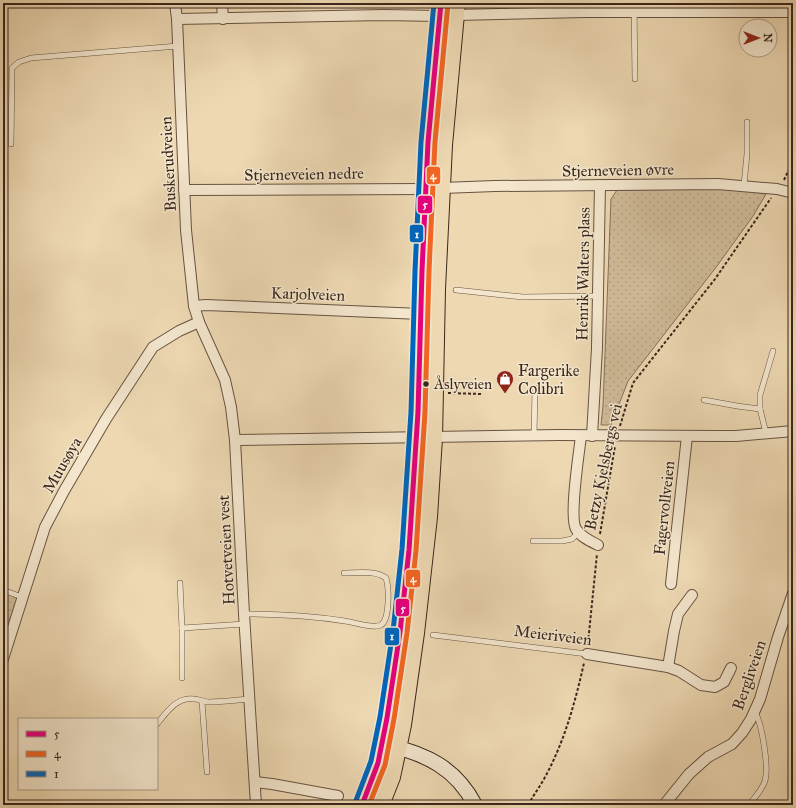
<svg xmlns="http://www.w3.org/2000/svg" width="796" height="808" viewBox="0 0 796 808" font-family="'IM FELL Great Primer',serif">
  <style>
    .grass { fill: url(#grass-dots); stroke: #84705a }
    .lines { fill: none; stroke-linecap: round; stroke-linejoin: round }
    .service-casing { stroke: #675342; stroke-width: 6 }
    .minor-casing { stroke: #675342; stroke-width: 12 }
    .secondary-casing { stroke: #3a271c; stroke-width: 16 }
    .primary-casing { stroke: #3a271c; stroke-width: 18 }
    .path { stroke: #3a271c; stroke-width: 2; stroke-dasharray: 3 2; stroke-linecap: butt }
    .service { stroke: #f3e6cd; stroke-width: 5 }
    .minor { stroke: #f3e6cd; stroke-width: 10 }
    .secondary { stroke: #f3e6cd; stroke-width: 14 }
    .primary { stroke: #edd8b2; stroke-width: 16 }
    .bus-1-casing { stroke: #f3e6cd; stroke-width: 8 }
    .bus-2-casing { stroke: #f3e6cd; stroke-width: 8 }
    .bus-3-casing { stroke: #f3e6cd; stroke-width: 8 }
    .bus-1 { stroke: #e5007d; stroke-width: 5 }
    .bus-2 { stroke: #f26522; stroke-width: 5 }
    .bus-3 { stroke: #0065bd; stroke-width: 5 }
    .bus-dot { fill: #3a271c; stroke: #f3e6cd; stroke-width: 1.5 }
    .labels { text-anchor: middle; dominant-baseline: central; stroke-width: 3; stroke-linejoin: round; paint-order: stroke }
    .bus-label { font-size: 15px; fill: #3a271c; stroke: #f3e6cd; text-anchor: start }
    .street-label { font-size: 16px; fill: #3a271c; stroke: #f3e6cd }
    .poi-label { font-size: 16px; fill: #3a271c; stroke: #f3e6cd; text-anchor: start }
    .line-badge { stroke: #f3e6cd; stroke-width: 1.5 }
    .badge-label { font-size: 11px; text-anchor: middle; font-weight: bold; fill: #fff }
  </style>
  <defs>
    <pattern id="grass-dots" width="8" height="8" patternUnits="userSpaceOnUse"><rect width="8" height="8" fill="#cfba98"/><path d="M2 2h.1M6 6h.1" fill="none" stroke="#b2a082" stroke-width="1.8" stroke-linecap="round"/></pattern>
  </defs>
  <rect width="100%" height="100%" fill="#edd8b2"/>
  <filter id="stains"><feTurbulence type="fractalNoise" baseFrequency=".005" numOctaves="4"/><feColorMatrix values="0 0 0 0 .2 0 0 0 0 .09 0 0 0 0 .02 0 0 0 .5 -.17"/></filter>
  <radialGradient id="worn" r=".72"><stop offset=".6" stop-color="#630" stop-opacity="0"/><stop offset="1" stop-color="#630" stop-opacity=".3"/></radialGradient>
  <!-- grass -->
  <g class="grass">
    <polygon points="736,189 766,194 753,216 717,266 628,381 611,425 601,425 603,406 611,199 617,190"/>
    <polygon points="3,590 22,597 3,659"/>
  </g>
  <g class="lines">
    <!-- service casing -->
    <g class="service-casing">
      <g id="service">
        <polyline points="634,3 635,79"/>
        <polyline points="11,144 12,68 19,62 31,58 178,46"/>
        <polyline points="744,185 747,154 747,122"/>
        <polyline points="456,290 523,297 598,296"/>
        <polyline points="704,400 737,406 760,409"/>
        <polyline points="766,433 760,409 760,395 773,351"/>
        <polyline points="534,436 535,388"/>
        <polyline points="533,541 562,541 572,539 579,532"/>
        <polyline points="180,583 182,628 182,678"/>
        <polyline points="3,590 22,597"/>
        <path d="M244 614C278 614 312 616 345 621 353 622 374 629 381 625 390 619 389 588 386 578 376 570 356 573 344 573"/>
        <polyline points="182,628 245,624"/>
        <polyline points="433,635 587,654"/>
        <polyline points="202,701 207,772"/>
        <path d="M157 724C166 713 177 696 194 699 199 699 204 702 209 702 223 702 236 700 250 699"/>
        <path d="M749 805C755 797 762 790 765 781 769 767 762 724 755 712"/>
      </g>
    </g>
    <!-- minor casing -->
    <g class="minor-casing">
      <g id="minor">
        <polyline points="175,3 177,19 186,230 194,306 199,322 225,380 231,407 235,440 244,614 256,805"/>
        <polyline points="222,3 223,19"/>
        <polyline points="456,15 585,12 793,12"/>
        <polyline points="177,19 384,15 439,16"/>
        <polyline points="442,188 495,186 718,184 777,189 793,193"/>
        <polyline points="184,190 425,189"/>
        <polyline points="194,306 206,305 421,314"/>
        <path d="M581 436C579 453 569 517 576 529 581 537 590 541 598 545"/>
        <polyline points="592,436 597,348 600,185"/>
        <polyline points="235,440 560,435 714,436 736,436 793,431"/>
        <polyline points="671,584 687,436"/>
        <polyline points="587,654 668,667 679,671 701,685 715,687 724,682 731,668"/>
        <polyline points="3,659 45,527 64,491 106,419 153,347 179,331 199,322"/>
        <polyline points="668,667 674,631 678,614 692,595"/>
        <polyline points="255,782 272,784 338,796"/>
        <polyline points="664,805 689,774 708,757 732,744 742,733 751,719 760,699 778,637 793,593"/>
      </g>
    </g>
    <!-- secondary casing -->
    <g class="secondary-casing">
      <path id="secondary" d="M388 745C426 754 456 768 475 805"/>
    </g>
    <!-- primary casing -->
    <g class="primary-casing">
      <g id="primary">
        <polyline points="362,805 378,763 387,718 400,632 409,550 418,412 422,271 428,142 441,3"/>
        <polyline points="381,805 392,777 403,725 416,633 429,517 434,438 437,289 444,145 457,3"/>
      </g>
    </g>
    <!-- path -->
    <g class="path">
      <polyline points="784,180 793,161"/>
      <polyline points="448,393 482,394"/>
      <polyline points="620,426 633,383 715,279 771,198"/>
      <polyline points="600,534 615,446"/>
      <polyline points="588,643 597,554"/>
      <path d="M528 805C533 796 539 788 544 779 564 743 575 703 584 663"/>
    </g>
    <!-- service -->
    <use href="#service" class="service"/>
    <!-- minor -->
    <use href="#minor" class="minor"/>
    <!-- secondary -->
    <use href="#secondary" class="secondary"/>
    <!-- primary -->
    <use href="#primary" class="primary"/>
    <!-- bus-1 casing -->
    <g class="bus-1-casing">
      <polyline id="bus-1" points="362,805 378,763 387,718 400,632 409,550 418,412 422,271 428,142 441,3"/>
    </g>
    <!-- bus-2 casing -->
    <g class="bus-2-casing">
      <polyline id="bus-2" points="369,805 385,765 394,719 407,633 416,551 425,412 429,271 435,142 448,4"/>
    </g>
    <!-- bus-3 casing -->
    <g class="bus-3-casing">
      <polyline id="bus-3" points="355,803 371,761 380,717 393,631 402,549 411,412 415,271 421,142 434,3"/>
    </g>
    <!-- bus-1 -->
    <use href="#bus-1" class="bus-1"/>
    <!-- bus-2 -->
    <use href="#bus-2" class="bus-2"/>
    <!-- bus-3 -->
    <use href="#bus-3" class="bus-3"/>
  </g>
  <!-- icons -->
  <defs>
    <g id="shop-pin" transform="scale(0.9)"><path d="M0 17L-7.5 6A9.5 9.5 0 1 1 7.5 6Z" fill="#8f2418" stroke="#f3e6cd"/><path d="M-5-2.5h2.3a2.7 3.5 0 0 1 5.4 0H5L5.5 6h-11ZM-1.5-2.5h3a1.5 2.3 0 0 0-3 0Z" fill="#fff"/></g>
  </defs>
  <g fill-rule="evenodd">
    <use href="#shop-pin" x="505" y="379"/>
  </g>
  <!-- markers -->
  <circle class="bus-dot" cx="426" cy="384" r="3.5"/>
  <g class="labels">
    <!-- bus labels -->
    <g class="bus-label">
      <text x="434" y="384">Åslyveien</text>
    </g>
    <!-- street labels -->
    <g class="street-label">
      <text transform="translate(168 164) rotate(-93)">Buskerudveien</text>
      <text transform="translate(618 170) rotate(-1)">Stjerneveien øvre</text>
      <text transform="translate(304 174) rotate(-1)">Stjerneveien nedre</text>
      <text transform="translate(583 274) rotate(-89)">Henrik Walters plass</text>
      <text transform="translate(308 294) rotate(2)">Karjolveien</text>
      <text transform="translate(62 465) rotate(-60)">Muusøya</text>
      <text transform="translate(603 467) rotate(-78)">Betzy Kjelsbergs vei</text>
      <text transform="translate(664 508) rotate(-84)">Fagervollveien</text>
      <text transform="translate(226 550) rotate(-93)">Hotvetveien vest</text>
      <text transform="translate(553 635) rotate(7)">Meieriveien</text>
      <text transform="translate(749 675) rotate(-71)">Bergliveien</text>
    </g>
    <!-- poi labels -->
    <g class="poi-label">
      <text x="518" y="370">Fargerike<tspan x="518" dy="18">Colibri</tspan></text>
    </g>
  </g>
  <g class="line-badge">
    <rect x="426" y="166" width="15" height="19" rx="4" fill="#f26522"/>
    <rect x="417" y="195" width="16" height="19" rx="4" fill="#e5007d"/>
    <rect x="409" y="224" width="15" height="19" rx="4" fill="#0065bd"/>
    <rect x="405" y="569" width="16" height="19" rx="4" fill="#f26522"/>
    <rect x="395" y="598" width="15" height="19" rx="4" fill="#e5007d"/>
    <rect x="384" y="627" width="16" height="19" rx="4" fill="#0065bd"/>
  </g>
  <g class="badge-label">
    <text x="433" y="179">4</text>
    <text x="425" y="208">5</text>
    <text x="417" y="238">1</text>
    <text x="413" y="582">4</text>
    <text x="403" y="612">5</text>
    <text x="392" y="640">1</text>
  </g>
  <!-- margin -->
  <rect width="796" height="808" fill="none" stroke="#edd8b2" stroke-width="16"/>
  <rect x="4" y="4" width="788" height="800" fill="none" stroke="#3a271c" stroke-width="2"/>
  <rect x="8" y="8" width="780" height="792" fill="none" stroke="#3a271c"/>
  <!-- legend -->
  <rect x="18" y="718" width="140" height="72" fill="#f3e6cd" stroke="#a99a86"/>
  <rect x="26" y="731" width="20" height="6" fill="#e5007d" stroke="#a99a86"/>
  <text x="54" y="738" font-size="12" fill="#3a271c">5</text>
  <rect x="26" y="751" width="20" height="6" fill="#f26522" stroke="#a99a86"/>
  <text x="54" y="758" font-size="12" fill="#3a271c">4</text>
  <rect x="26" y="771" width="20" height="6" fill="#0065bd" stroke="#a99a86"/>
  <text x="54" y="778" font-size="12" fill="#3a271c">1</text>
  <!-- north arrow -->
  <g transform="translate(758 38) rotate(90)"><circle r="19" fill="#f3e6cd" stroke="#a99a86"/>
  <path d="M0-3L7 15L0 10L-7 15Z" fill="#8f2418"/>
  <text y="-6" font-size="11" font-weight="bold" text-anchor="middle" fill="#3a271c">N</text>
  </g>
  <rect width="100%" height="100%" filter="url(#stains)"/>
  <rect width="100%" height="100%" fill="url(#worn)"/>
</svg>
